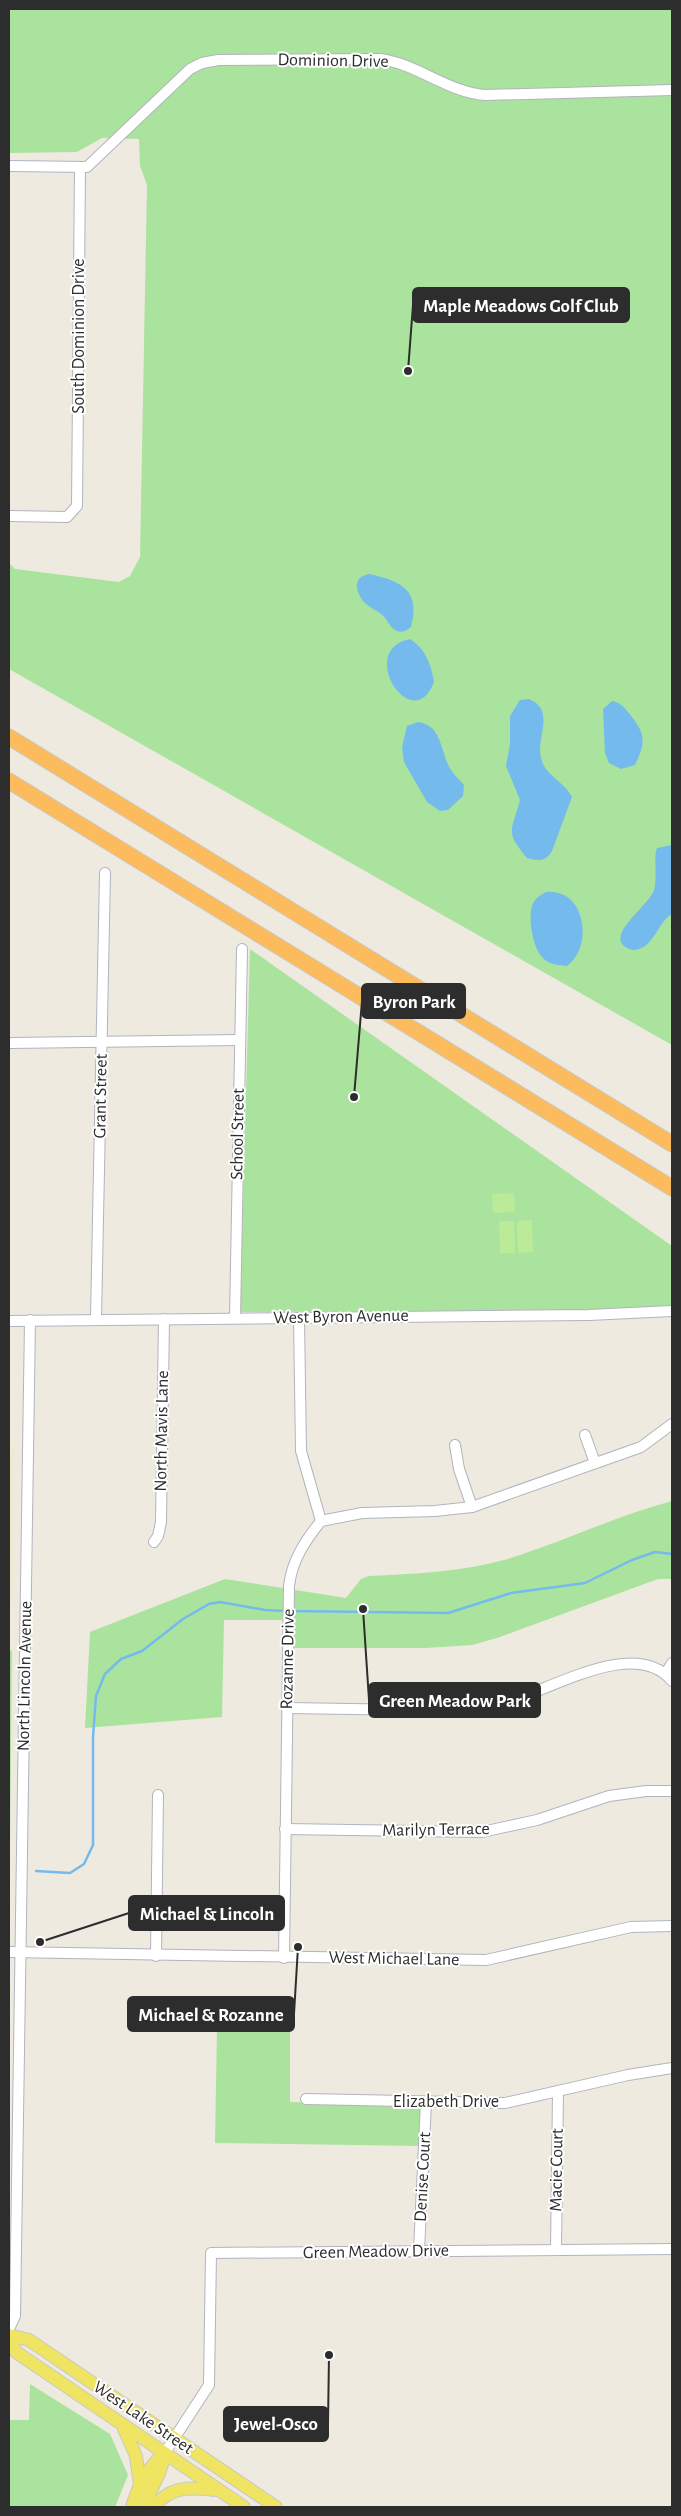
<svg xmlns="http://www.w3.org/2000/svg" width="681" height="2516" viewBox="0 0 681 2516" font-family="'Alegreya Sans',sans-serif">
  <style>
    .education { fill: #efead0 }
    .green { fill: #aae39d }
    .pitch { fill: #bbea99 }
    .water { fill: #75baed }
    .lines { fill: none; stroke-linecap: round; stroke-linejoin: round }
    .stream { stroke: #75baed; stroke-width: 2.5 }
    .minor-casing { stroke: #b3b3c0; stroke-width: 12 }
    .major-casing { stroke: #c8c8c8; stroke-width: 14 }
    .highway-casing { stroke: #c8c8c8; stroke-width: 17 }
    .minor { stroke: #fff; stroke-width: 10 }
    .major { stroke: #efe563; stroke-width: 12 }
    .highway { stroke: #fcbb5c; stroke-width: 15 }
    .labels { text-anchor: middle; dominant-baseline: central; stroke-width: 4; stroke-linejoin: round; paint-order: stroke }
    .street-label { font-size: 18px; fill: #2d2d2d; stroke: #fff }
    .leader { fill: none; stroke: #2d2d2d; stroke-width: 2 }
    .callout-dot { fill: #2d2d2d; stroke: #fff; stroke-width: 2 }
    .callout { fill: #2d2d2d; stroke: #2d2d2d; stroke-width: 2 }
    .callout-label { font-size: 19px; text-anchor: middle; font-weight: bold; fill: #fff }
  </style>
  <rect width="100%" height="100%" fill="#eeeae0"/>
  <!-- education -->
  <polygon class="education" points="9,1444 14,1444 12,1632 9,1632"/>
  <!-- green -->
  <g class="green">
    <polygon points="9,9 672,9 672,1045 9,669 9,563 15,569 119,582 130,576 140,557 147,185 140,166 139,139 102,138 77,152 9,153"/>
    <polygon points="250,949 672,1246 672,1311 240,1312"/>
    <path d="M672 1501V1579H658L497 1638 472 1645 426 1648H291V1620H224L222 1717 85 1728 90 1632 225 1579 346 1598 361 1579 369 1576C414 1574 460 1572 504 1560 561 1543 615 1516 672 1501Z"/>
    <polygon points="9,1650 12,1651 10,1846 9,1846"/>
    <polygon points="217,2028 290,2029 290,2102 425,2105 421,2146 215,2143"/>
    <polygon points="30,2384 110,2434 128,2475 115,2507 9,2507 9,2420 29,2420"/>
  </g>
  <!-- pitch -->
  <g class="pitch">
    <polygon points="514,1193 515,1212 493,1213 492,1194"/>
    <polygon points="532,1220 533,1252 518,1253 517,1221"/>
    <polygon points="499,1221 514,1221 515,1253 500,1253"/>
  </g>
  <!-- water -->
  <g class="water">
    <path d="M369 574C401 581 421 590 411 627 407 630 403 633 397 631 389 628 388 619 381 614 376 610 370 608 365 603 355 592 352 577 369 574Z"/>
    <path d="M410 639C426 649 431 665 434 682 413 738 355 650 410 639Z"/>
    <path d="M529 699C556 710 536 737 541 758 545 776 565 782 572 797L552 851C546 862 538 861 527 858 504 831 512 831 520 800L506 766 510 744V716L520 700Z"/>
    <path d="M612 701C619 702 624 707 628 712 645 733 647 740 635 765L621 769 609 763 605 753 603 709Z"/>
    <path d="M418 722C443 725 440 753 451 770 455 776 460 780 464 785L463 796 448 810 440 811 427 802 404 762 402 747 407 726Z"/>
    <path d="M672 845V914C658 922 655 944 639 949 635 951 631 950 627 948 604 935 649 906 654 890 658 876 653 857 657 848Z"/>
    <path d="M546 892C586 888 594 947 567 966 559 965 550 965 544 959 533 950 528 919 532 906 534 899 540 895 546 892Z"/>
  </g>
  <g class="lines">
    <!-- stream -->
    <g class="stream">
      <polyline points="292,1611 448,1613 511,1593 585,1583 632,1560 655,1552 672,1554"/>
      <polyline points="36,1871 70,1873 84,1864 93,1845 93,1737 96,1696 105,1674 121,1659 142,1651 183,1619 209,1604 220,1602 265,1610 286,1611"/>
    </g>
    <!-- minor casing -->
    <g class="minor-casing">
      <g id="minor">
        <path d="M9 166 87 167 190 69 202 63 218 60 380 59C418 64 447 92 485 95L672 90"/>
        <polyline points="9,516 67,517 77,506 80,167"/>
        <polyline points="9,1043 240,1040"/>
        <polyline points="96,1318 105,873"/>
        <polyline points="235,1318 242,949"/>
        <polyline points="299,1318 301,1451 321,1521"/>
        <polyline points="9,1321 589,1315 672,1311"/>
        <polyline points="585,1435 595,1463"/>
        <polyline points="455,1445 459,1469 472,1507"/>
        <polyline points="154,1542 158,1536 161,1522 164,1319"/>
        <polyline points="666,1673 672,1663"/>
        <path d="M288 1708C329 1709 371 1709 413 1710 433 1710 454 1713 474 1711 529 1706 630 1630 672 1681"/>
        <polyline points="285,1829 482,1832 537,1820 609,1796 646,1791 672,1791"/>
        <polyline points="9,1952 486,1960 631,1927 672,1926"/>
        <polyline points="156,1956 158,1795"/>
        <path d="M284 1958 289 1586C292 1560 305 1541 321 1521L362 1513 435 1511 472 1507 641 1447 672 1424"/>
        <polyline points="306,2099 505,2103 628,2075 672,2068"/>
        <polyline points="556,2250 558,2091"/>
        <polyline points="419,2251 426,2102"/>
        <polyline points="9,2329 15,2316 30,1320"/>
        <polyline points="164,2454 209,2385 211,2253 672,2249"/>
      </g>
    </g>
    <!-- major casing -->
    <g class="major-casing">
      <g id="major">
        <polyline points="9,2335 29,2340 276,2507"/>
        <polyline points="9,2339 16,2352 244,2507"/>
        <polyline points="124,2429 136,2456 140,2485"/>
        <path d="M132 2507C138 2486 147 2468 164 2454"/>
        <path d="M144 2507C150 2488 162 2474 164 2454"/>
        <path d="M154 2507C170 2486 190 2487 214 2490"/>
      </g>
    </g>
    <!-- highway casing -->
    <g class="highway-casing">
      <g id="highway">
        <polyline points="9,737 672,1144"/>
        <polyline points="9,781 672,1188"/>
      </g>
    </g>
    <!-- minor -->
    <use href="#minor" class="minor"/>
    <!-- major -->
    <use href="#major" class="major"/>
    <!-- highway -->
    <use href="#highway" class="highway"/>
  </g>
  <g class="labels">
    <!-- street labels -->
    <g class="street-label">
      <text transform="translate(333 61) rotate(1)">Dominion Drive</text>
      <text transform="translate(79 336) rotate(-90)">South Dominion Drive</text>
      <text transform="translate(101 1096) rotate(-89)">Grant Street</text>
      <text transform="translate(238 1134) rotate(-89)">School Street</text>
      <text transform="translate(341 1317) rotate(-1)">West Byron Avenue</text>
      <text transform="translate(162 1431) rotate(-89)">North Mavis Lane</text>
      <text transform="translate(288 1659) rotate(-89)">Rozanne Drive</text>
      <text transform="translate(25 1676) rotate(-89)">North Lincoln Avenue</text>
      <text transform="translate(436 1830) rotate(-1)">Marilyn Terrace</text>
      <text transform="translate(394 1959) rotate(1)">West Michael Lane</text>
      <text x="446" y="2102">Elizabeth Drive</text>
      <text transform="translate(557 2170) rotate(-89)">Macie Court</text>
      <text transform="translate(423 2177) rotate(-87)">Denise Court</text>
      <text transform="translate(376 2252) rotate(-1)">Green Meadow Drive</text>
      <text transform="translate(143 2418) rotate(34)">West Lake Street</text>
    </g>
  </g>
  <!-- callouts -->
  <path class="leader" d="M408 371L413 305M354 1097L362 1001M363 1609L369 1700M40 1942L129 1913M298 1947L294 2014M329 2355L328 2424"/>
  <g class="callout-dot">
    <circle cx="408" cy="371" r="5"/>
    <circle cx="354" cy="1097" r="5"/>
    <circle cx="363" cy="1609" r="5"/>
    <circle cx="40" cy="1942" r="5"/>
    <circle cx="298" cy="1947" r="5"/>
    <circle cx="329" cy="2355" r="5"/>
  </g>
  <g class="callout">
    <rect x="413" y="288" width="216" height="34" rx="5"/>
    <rect x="362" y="984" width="103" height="34" rx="5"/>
    <rect x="369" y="1683" width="171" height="34" rx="5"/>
    <rect x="129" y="1896" width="155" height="34" rx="5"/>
    <rect x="128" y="1997" width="166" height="34" rx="5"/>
    <rect x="224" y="2407" width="104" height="34" rx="5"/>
  </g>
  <g class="callout-label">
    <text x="521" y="312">Maple Meadows Golf Club</text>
    <text x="414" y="1008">Byron Park</text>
    <text x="455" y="1707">Green Meadow Park</text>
    <text x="207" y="1920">Michael &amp; Lincoln</text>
    <text x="211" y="2021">Michael &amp; Rozanne</text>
    <text x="276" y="2430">Jewel-Osco</text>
  </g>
  <!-- border -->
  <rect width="681" height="2516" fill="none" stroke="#2d2d2d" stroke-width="20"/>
</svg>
